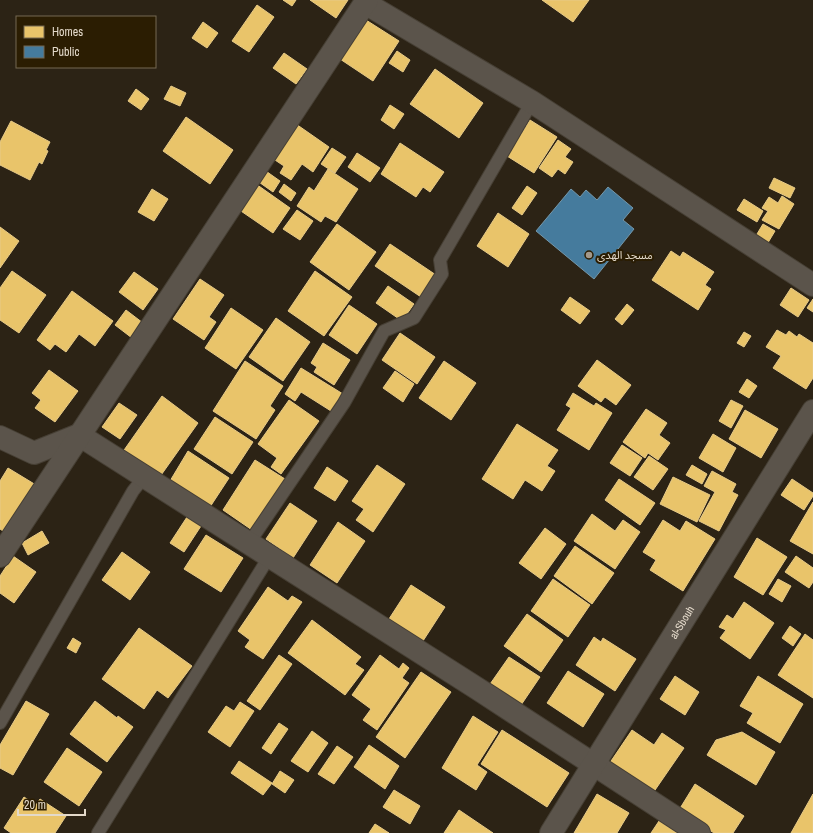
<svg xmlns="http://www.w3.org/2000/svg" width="813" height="833" viewBox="0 0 813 833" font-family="'Archivo Narrow','Noto Sans Arabic',sans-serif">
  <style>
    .homes { fill: #e9c46a; stroke: #e7ca87 }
    .public { fill: #457b9d; stroke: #7497aa }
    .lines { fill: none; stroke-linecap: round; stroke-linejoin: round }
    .service-casing { stroke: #463f34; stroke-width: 14 }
    .minor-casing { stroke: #463f34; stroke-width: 24 }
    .service { stroke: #5b544b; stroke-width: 12 }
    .minor { stroke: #5b544b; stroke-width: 22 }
    .poi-dot { fill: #a3998b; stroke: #2b1d02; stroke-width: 1.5 }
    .labels { text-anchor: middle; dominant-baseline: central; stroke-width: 4; stroke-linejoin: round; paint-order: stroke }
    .poi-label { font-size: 11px; fill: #e3d9ca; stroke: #2b1d02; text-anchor: start }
    .street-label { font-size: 11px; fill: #e3d9ca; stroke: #2b1d02 }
  </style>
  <rect width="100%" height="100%" fill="#2c2315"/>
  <!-- homes -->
  <g class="homes">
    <polygon points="283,0 296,0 292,6"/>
    <polygon points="310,0 348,0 336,18"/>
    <polygon points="542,0 589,0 573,22"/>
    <polygon points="257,5 274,17 249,52 232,41"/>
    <polygon points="366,20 399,41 373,81 340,59"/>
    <polygon points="203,22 218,33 207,48 192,38"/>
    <polygon points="397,51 410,60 403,72 389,63"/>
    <polygon points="284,53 307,69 296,84 273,68"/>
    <polygon points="435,69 483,103 459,138 410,104"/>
    <polygon points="171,86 186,93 180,106 164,99"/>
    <polygon points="136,89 149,99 141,110 128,101"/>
    <polygon points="390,105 404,114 394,129 381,120"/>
    <polygon points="186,117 233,150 210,184 163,151"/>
    <polygon points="530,120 557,137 534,173 507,156"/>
    <polygon points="11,121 50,142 46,150 48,151 42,164 39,162 30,180 0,165 0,142"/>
    <polygon points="296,124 329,147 313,172 302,164 291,180 280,173 284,166 272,158"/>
    <polygon points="558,140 571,149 565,157 573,162 565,174 558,169 552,177 539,168"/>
    <polygon points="400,143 444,172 430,192 423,187 416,197 381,174"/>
    <polygon points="332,148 346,157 335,173 321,164"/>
    <polygon points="357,153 380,168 370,182 348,167"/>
    <polygon points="263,169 280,181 273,192 256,180"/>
    <polygon points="328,169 358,189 336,222 325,216 321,222 297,206 309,187 314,191"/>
    <polygon points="774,178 795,188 790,198 769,188"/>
    <polygon points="256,184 290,208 273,233 238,209"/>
    <polygon points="284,184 296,193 291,201 279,192"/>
    <polygon points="527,186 537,193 522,215 512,208"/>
    <polygon points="152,189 168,199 154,221 138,212"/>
    <polygon points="782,196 794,204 779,229 762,220 768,211 762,208 769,197 778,203"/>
    <polygon points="744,199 763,211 757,222 737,210"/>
    <polygon points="297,210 313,221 300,240 283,229"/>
    <polygon points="498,213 529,234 508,267 477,246"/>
    <polygon points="337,224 376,252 349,290 310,262"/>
    <polygon points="763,224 775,231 766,246 754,239"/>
    <polygon points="0,227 19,241 0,268"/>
    <polygon points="390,244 436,275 421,297 375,266"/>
    <polygon points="671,251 680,257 683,252 714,272 705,285 711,289 698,310 652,280"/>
    <polygon points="12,271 46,295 19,333 0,320 0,288"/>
    <polygon points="315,271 352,297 324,336 288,311"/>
    <polygon points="134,272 158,289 143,310 119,292"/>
    <polygon points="200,279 224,295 209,317 216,322 204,340 173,319"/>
    <polygon points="388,286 414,304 402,321 376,303"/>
    <polygon points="791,288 809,300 798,317 780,305"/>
    <polygon points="72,291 113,321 95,346 79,334 66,352 55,344 50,350 37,340"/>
    <polygon points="570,297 590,311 580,324 561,310"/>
    <polygon points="813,299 813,312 807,308"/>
    <polygon points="627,304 634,310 622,325 615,319"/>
    <polygon points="349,305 377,324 357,354 329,335"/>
    <polygon points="231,308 263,330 236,369 205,348"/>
    <polygon points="126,310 143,323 132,338 115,325"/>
    <polygon points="276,318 310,342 283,381 249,357"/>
    <polygon points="777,330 786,335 789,331 797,337 799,334 813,343 813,378 806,389 773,368 781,356 766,347"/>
    <polygon points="744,332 751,336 744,347 737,343"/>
    <polygon points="400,333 435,357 417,384 382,360"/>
    <polygon points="323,343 350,360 334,385 314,372 317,367 311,363"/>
    <polygon points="597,360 631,385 616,405 605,397 601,402 578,386"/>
    <polygon points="245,361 283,386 270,406 275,410 256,439 213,411"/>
    <polygon points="444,361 476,383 451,420 419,398"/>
    <polygon points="301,368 343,394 331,411 301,392 295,401 285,394"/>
    <polygon points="49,370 78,391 55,422 35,408 41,400 32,393"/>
    <polygon points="395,371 414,384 403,402 383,388"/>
    <polygon points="747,379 757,386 749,398 739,392"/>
    <polygon points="573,393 594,406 596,403 612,413 589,450 557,430 571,408 566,405"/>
    <polygon points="162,396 198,423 159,478 122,453"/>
    <polygon points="289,400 319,421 281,474 271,467 277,458 258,444"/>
    <polygon points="731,400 743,406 731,428 719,421"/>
    <polygon points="119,403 137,415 120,439 102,427"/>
    <polygon points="646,409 667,423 659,435 670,443 658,460 648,453 645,458 623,442"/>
    <polygon points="745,410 778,429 761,458 729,439"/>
    <polygon points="215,417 253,442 232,474 194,449"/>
    <polygon points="517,424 558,450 547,466 555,471 542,491 525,480 513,499 482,479"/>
    <polygon points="713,434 736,448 723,472 699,458"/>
    <polygon points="622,445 642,458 630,476 610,463"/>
    <polygon points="188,451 229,478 210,507 170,481"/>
    <polygon points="649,456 668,469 653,490 634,477"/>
    <polygon points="255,460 285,479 252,530 223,510"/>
    <polygon points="377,465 405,484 373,532 356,520 364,509 352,501"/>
    <polygon points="692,465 707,474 702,484 686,475"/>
    <polygon points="327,467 348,481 335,501 314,488"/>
    <polygon points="8,468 36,485 6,533 0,529 0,481"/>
    <polygon points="712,471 736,484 732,492 738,495 719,531 699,521 715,492 704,486"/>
    <polygon points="673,477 710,495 697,522 660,504"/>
    <polygon points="619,479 655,503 640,525 605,500"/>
    <polygon points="792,479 813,493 813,496 804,510 781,495"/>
    <polygon points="813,502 813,554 790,541"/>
    <polygon points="290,503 317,521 293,558 266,539"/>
    <polygon points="592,514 615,531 623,520 640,532 615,569 574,541"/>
    <polygon points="187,517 201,526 184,552 170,543"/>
    <polygon points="663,520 680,531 686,521 715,539 683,591 650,570 656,560 643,552"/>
    <polygon points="338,522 365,541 337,583 310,565"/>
    <polygon points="545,528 566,544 541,579 519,563"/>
    <polygon points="42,531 49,543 28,555 22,543"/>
    <polygon points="206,535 243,558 221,592 184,569"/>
    <polygon points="757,538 787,557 763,595 734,577"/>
    <polygon points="575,546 614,573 592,604 554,576"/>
    <polygon points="122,552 150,572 130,600 102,580"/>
    <polygon points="13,556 36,572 14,603 0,593 0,576"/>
    <polygon points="796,556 813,568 813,582 809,588 785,572"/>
    <polygon points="553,579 590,605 568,637 531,611"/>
    <polygon points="778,579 791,586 782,602 769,594"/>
    <polygon points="411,585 445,607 421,644 387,622"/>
    <polygon points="268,587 288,601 292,596 302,602 263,659 245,647 250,640 238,631"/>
    <polygon points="744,602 774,623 750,659 720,638 726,630 719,627 727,615 733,619"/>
    <polygon points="527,614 563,640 541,672 504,646"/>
    <polygon points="312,620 361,657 355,664 364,670 345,695 288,653"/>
    <polygon points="790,626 801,634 793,646 782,638"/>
    <polygon points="139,628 192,666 168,698 157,690 144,709 102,679"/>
    <polygon points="805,634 813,640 813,698 778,675"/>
    <polygon points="594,637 601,642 603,638 636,659 615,691 576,665"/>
    <polygon points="73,638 81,643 76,653 67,648"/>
    <polygon points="279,655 292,664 260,710 247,701"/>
    <polygon points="380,655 399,669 403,663 409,668 402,678 409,683 377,730 363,720 371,709 352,695"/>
    <polygon points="509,657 540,677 519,708 488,687"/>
    <polygon points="568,671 604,694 583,727 547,703"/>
    <polygon points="421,672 451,692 405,758 376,737"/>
    <polygon points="675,676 699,692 685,715 660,699"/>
    <polygon points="758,676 803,704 780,743 747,723 753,713 740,706"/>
    <polygon points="26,701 49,714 13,775 0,768 0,745"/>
    <polygon points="95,701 117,718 118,716 133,727 107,762 70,734"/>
    <polygon points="240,702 254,711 230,747 208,732 226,706 234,711"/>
    <polygon points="473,716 498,732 477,765 487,772 476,790 442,768"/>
    <polygon points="279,723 288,729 271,754 262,748"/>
    <polygon points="502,730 569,773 547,807 481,764"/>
    <polygon points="632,730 654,745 662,733 684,748 653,793 609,764"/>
    <polygon points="312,731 328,743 308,772 291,761"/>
    <polygon points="742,732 775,752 756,785 707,755 716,740"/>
    <polygon points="369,745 399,766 385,789 354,767"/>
    <polygon points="337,746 353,757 334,784 318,774"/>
    <polygon points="67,748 102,772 79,806 44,782"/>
    <polygon points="239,761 272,783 263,795 231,773"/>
    <polygon points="280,771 294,780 285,793 272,784"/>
    <polygon points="695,784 744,816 733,833 714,833 679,810"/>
    <polygon points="394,790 420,806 410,824 383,807"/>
    <polygon points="597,794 629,813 617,833 574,833"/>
    <polygon points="813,794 813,833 791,833"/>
    <polygon points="24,797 36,805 40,799 66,816 55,833 11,833 4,828"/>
    <polygon points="459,810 493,833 444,833"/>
    <polygon points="659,821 677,833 651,833"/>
    <polygon points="375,824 389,833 369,833"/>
  </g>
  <!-- public -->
  <polygon class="public" points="608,187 633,208 623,220 634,229 594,279 536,231 571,189 580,197 586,190 597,200"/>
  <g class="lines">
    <!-- service casing -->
    <g class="service-casing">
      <g id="service">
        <polyline points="249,543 344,403 384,331 414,318 442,274 440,260 532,102"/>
        <polyline points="0,723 133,491 144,477"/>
        <polyline points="98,833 269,557"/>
      </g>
    </g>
    <!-- minor casing -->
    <g class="minor-casing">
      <g id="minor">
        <polyline points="365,3 532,102 813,285"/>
        <polyline points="0,437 34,453 79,435 478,689 699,833"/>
        <polyline points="0,556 367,0"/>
        <path id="s1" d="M551 833 813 411"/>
      </g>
    </g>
    <!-- service -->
    <use href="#service" class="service"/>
    <!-- minor -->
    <use href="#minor" class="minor"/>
  </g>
  <!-- markers -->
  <circle class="poi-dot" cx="589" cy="255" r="4"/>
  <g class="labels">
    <!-- poi labels -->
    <g class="poi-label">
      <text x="597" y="255">مسجد الهدى</text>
    </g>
    <!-- street labels -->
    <g class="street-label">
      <text stroke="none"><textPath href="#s1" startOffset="248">al-Sbouh</textPath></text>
    </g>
  </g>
  <!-- legend -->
  <rect x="16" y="16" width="140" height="52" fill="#2b1d02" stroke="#756852"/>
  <rect x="24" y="26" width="20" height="12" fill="#e9c46a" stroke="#756852"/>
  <text x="52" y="36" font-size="12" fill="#e3d9ca">Homes</text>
  <rect x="24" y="46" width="20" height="12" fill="#457b9d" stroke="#756852"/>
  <text x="52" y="56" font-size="12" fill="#e3d9ca">Public</text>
  <!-- scale -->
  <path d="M18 809v6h67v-6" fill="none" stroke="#e3d9ca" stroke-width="2"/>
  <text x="24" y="809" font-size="12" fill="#e3d9ca" stroke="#2b1d02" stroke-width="3" paint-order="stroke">20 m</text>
</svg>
